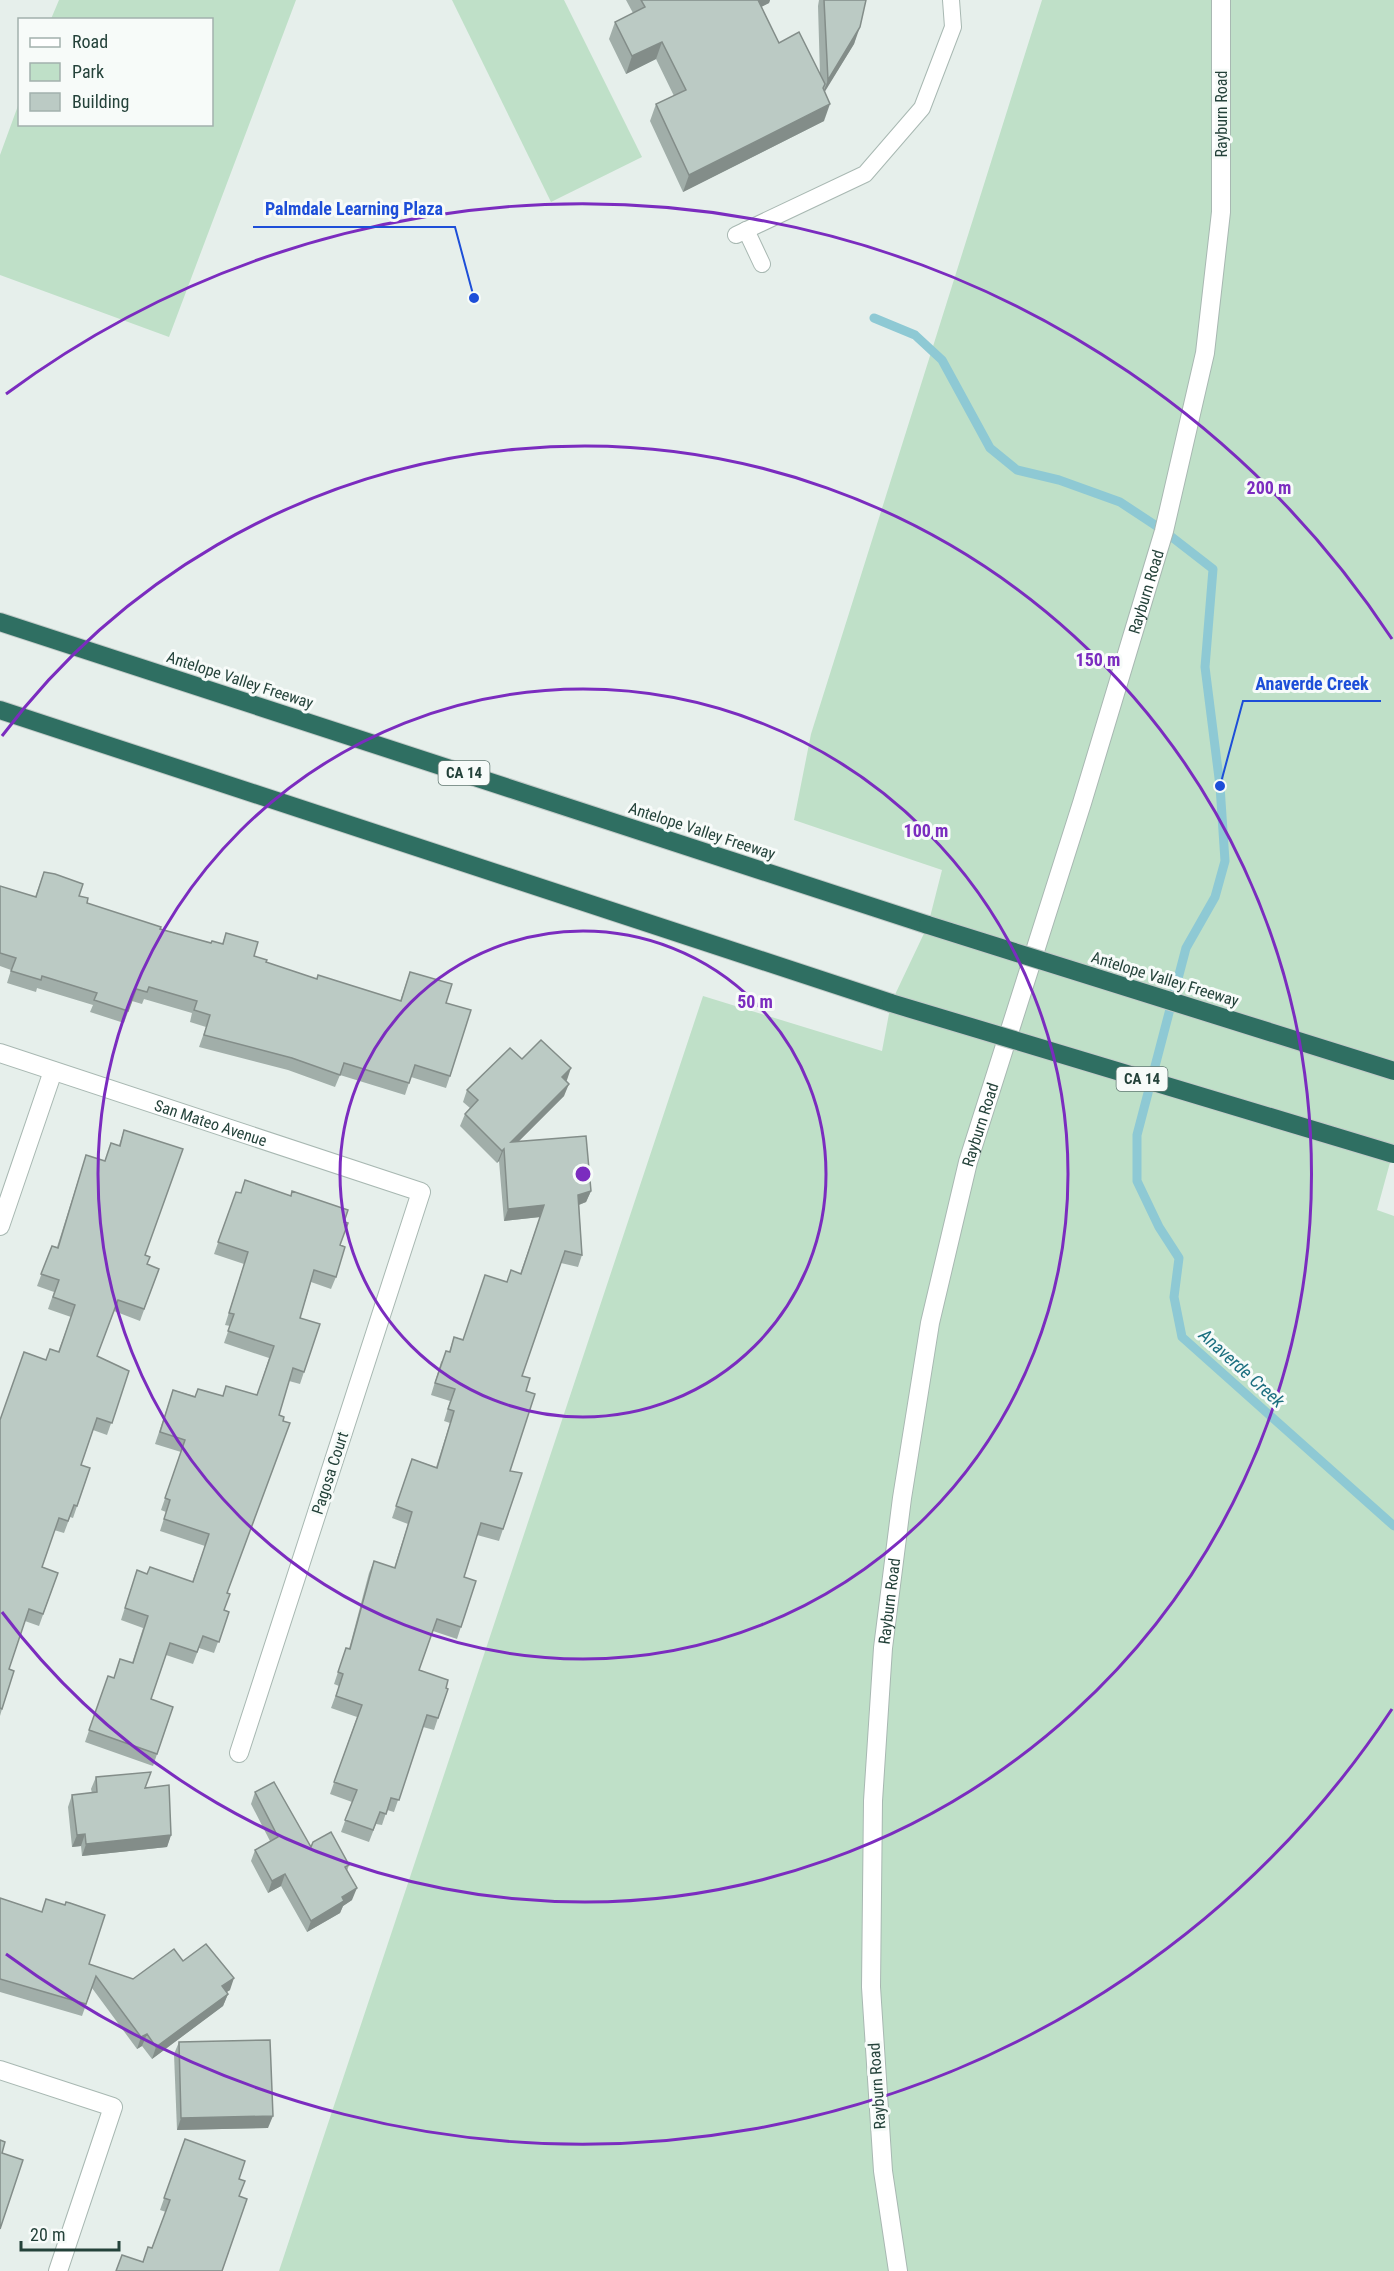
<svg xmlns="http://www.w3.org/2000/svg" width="1394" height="2271" viewBox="0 0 1394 2271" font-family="'Roboto Condensed',sans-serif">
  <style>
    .green { fill: #bfe0c8 }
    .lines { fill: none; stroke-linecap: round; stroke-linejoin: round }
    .stream { stroke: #8ec9d4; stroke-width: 9 }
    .service-casing { stroke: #a8b8b2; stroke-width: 18 }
    .minor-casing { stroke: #a8b8b2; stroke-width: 20 }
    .tertiary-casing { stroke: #a8b8b2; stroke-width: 20 }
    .motorway-casing { stroke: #c2cac8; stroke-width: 20 }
    .service { stroke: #fff; stroke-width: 16 }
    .minor { stroke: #fff; stroke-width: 18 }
    .tertiary { stroke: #fff; stroke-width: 18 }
    .motorway { stroke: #2f6f62; stroke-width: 18 }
    .motorway-bridge-casing { stroke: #c2cac8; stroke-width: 20; stroke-linecap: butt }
    .motorway-bridge { stroke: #2f6f62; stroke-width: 18 }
    .wall { fill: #a1aea9 }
    .shaded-wall { fill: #838d89 }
    .building { fill: #bbcac4; stroke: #838d89; stroke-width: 1.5 }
    .ring { fill: none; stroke: #7b2cbf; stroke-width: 3 }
    .labels { text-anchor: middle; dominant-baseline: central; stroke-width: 6; stroke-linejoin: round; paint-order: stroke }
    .shield { fill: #f7fbf9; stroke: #637a73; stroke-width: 1.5 }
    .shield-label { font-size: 15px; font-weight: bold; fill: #24423a }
    .street-label { font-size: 16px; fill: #24423a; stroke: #f7fbf9 }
    .water-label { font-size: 18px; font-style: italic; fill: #1c6f80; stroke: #f7fbf9 }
    .centre { fill: #7b2cbf; stroke: #f7fbf9; stroke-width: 3 }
    .ring-label { font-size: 18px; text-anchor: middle; font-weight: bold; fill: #7b2cbf; stroke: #f7fbf9; stroke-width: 6; stroke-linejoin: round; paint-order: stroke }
    .leader { fill: none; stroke: #1d4ed8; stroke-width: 2 }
    .callout-dot { fill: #1d4ed8; stroke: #f7fbf9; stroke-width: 2 }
    .callout-label { font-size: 18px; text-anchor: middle; font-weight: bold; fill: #1d4ed8; stroke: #f7fbf9; stroke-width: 6; stroke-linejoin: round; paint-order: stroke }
  </style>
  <rect width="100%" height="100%" fill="#e6efeb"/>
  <!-- green -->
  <g class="green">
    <polygon points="59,0 296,0 169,337 0,275 0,155 19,103 20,124 212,124 212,20 51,19"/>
    <polygon points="452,0 564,0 642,157 551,202"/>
    <polygon points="1042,0 1394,0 1394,1148 1377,1210 1394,1216 1394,2271 279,2271 703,996 882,1051 891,1003 928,925 942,870 794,820 811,734"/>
  </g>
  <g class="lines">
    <!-- stream -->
    <polyline class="stream" points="874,318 915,335 942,360 990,448 1017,470 1059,480 1120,502 1164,531 1213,569 1205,667 1220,786 1225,861 1215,897 1186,948 1137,1135 1137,1181 1159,1227 1179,1258 1174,1297 1182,1337 1394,1526"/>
    <!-- service casing -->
    <g class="service-casing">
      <g id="service">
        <polyline points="746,230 762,264"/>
        <polyline points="736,235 865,174 922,108 953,27 951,0"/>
      </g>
    </g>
    <!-- minor casing -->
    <g class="minor-casing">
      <g id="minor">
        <path id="s1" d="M0 1053 421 1192 239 1753"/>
        <polyline points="0,1226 53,1071"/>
        <polyline points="0,2070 113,2107 58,2271"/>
      </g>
    </g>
    <!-- tertiary casing -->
    <g class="tertiary-casing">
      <g id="tertiary">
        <path id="s2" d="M898 2271 883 2171 871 1987 873 1801 883 1648 902 1498 930 1323 968 1162 1082 803 1164 531 1205 353 1221 212V0"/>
      </g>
    </g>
    <!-- motorway casing -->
    <g class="motorway-casing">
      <g id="motorway">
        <polyline points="0,622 928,925"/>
        <polyline points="0,710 891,1003"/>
      </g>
    </g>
    <!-- service -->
    <use href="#service" class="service"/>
    <!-- minor -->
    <use href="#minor" class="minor"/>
    <!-- tertiary -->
    <use href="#tertiary" class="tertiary"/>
    <!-- motorway -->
    <use href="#motorway" class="motorway"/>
    <!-- motorway-bridge casing -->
    <g class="motorway-bridge-casing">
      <g id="motorway-bridge">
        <polyline points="928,925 1394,1071"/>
        <polyline points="891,1003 1393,1154"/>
      </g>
    </g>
    <!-- motorway-bridge -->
    <use href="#motorway-bridge" class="motorway-bridge"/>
  </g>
  <!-- wall -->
  <g class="wall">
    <polygon points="626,0 770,0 769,3 761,7 779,43 820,75 818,6 819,0 866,0 854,44 824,92 824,121 683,192 650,121 656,104 674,96 656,59 626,74 609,39 615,22 633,13"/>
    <polygon points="44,872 79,896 87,903 160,929 211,943 222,944 226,933 254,956 266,962 317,979 400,1001 410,972 446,1003 450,1076 446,1088 411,1077 405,1095 340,1075 335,1087 288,1070 199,1047 206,1027 190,1022 192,1013 144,999 142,1004 132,1001 124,1023 90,1012 93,1005 37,988 36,992 7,983 11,970 0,966 0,886 35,897"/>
    <polygon points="522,1059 567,1080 566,1081 564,1096 519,1141 591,1191 586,1202 579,1205 582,1255 578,1267 561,1263 522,1376 526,1391 510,1471 522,1473 499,1541 477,1535 464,1577 476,1581 457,1639 433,1631 419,1670 438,1718 434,1730 423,1727 394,1812 387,1810 382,1825 376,1824 369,1842 341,1832 352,1802 330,1794 357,1717 331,1708 339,1686 334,1684 346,1648 349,1649 369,1573 374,1561 394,1568 408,1524 392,1518 412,1459 436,1467 450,1423 444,1421 450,1401 431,1395 441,1362 449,1352 454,1337 463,1339 507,1282 520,1274 540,1217 504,1221 499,1161 497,1163 460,1126 465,1114 470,1108 463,1102 467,1090"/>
    <polygon points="124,1130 147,1264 159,1269 140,1321 114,1311 97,1356 129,1371 107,1435 93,1430 81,1465 90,1468 73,1518 70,1517 64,1533 54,1530 42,1567 58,1573 39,1626 25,1621 9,1669 2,1709 0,1716 0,1420 46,1359 58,1352 71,1317 48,1309 54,1292 37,1286 52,1246 57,1247 86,1155 105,1161 119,1145"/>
    <polygon points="236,1192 344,1222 336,1277 331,1289 311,1282 300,1318 304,1372 300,1384 289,1381 227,1593 224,1610 229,1612 214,1653 199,1648 193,1664 166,1655 151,1699 173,1707 153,1766 85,1742 108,1676 113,1678 132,1663 143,1628 121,1620 137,1570 147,1574 192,1582 205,1546 160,1531 166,1512 161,1510 181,1452 155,1444 173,1390 195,1396 198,1389 223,1396 226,1386 257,1395 269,1358 224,1343 230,1326 225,1325 244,1264 214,1254"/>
    <polygon points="96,1777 145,1788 171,1835 167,1847 82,1856 81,1846 72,1847 68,1807 72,1795 92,1793 91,1789"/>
    <polygon points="255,1792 311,1847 349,1865 347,1871 352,1900 343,1906 340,1913 307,1932 281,1886 268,1893 251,1861 255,1850 270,1841 251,1804"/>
    <polygon points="0,1898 42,1912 46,1899 89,1964 133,1979 183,1961 230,1990 226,1992 228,1994 223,2006 152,2059 142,2046 137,2049 92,1988 82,2016 0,1992"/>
    <polygon points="179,2042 268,2128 177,2130 174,2054"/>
    <polygon points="185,2139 239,2179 239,2196 222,2271 116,2271 142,2262 152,2248 166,2212 160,2210"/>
  </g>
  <!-- shaded-wall -->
  <g class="shaded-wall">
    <polygon points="754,0 770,0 769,3 749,13"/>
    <polygon points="860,27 854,44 821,98 828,80"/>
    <polygon points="662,42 656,59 626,74 632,56"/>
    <polygon points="830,104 824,121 683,192 689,175"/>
    <polygon points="571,1068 567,1080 558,1089 562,1077"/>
    <polygon points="569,1084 564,1096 506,1154 511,1142"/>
    <polygon points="504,1149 499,1161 497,1163 502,1151"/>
    <polygon points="591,1191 586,1202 573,1207 578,1195"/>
    <polygon points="544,1205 540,1217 504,1221 508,1209"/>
    <polygon points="85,1834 81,1846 72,1847 77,1835"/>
    <polygon points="171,1835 167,1847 82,1856 86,1844"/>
    <polygon points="285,1874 281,1886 268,1893 272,1881"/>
    <polygon points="357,1888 352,1900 343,1906 340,1913 307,1932 311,1921 342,1897"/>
    <polygon points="234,1978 230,1990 218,1998 222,1986"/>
    <polygon points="228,1994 223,2006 152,2059 156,2047"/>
    <polygon points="147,2034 142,2046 137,2049 141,2037"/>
    <polygon points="273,2116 268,2128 177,2130 181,2118"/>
  </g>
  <!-- building -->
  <g class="building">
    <polygon points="641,0 758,0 779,43 799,32 825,84 823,88 830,104 689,175 656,104 686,90 662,42 632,56 615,22 645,7"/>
    <polygon points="824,0 866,0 860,27 828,80"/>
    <polygon points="44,872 55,874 83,884 79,896 88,898 87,903 161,927 160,929 211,943 212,941 223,944 226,933 258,942 254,956 267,960 266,962 317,979 318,975 401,1001 410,972 452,984 446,1003 471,1010 450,1076 415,1065 409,1083 344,1063 340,1075 292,1058 204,1035 210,1015 194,1010 197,1001 149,987 147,992 136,989 128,1011 94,1000 97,993 42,976 41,980 11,971 16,958 0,953 0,886 36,897"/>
    <polygon points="541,1040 571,1068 562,1077 569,1084 511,1142 586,1136 591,1191 578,1195 582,1255 565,1251 522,1376 530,1378 526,1391 535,1394 510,1471 522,1473 503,1529 481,1523 464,1577 476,1581 461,1627 437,1619 419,1670 448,1680 446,1688 448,1689 438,1718 427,1715 399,1800 391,1798 386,1814 380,1812 373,1830 345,1820 357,1790 334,1782 362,1705 336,1696 343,1674 338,1672 346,1648 350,1649 374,1561 395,1568 412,1512 396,1506 412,1459 437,1468 454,1411 448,1409 455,1389 435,1383 446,1351 450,1352 454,1337 463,1340 485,1275 507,1282 511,1270 521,1274 544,1205 508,1209 504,1149 502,1151 465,1114 478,1100 467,1090 510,1048 522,1059"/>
    <polygon points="124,1130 183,1149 145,1255 150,1257 147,1264 159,1269 144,1309 118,1300 97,1356 129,1371 112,1423 97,1418 81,1465 90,1468 77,1506 74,1505 68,1521 59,1518 42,1567 58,1573 43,1614 29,1609 9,1669 14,1671 2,1709 0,1708 0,1420 24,1352 46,1360 50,1349 59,1352 75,1305 53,1297 59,1280 41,1274 52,1246 58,1248 86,1155 105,1161 111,1143 120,1146"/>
    <polygon points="245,1180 291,1196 292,1191 348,1210 344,1222 348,1223 340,1245 345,1247 336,1277 314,1270 300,1318 320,1324 304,1372 293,1368 279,1415 284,1417 283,1421 290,1423 227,1593 230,1594 224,1610 229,1612 219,1642 203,1636 197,1652 170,1643 151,1699 173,1707 157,1754 89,1730 108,1676 114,1678 120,1659 133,1663 148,1616 125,1608 137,1570 147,1574 150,1567 193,1582 209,1534 164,1519 170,1500 165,1498 185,1440 160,1432 173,1390 195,1397 198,1389 223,1396 226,1386 257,1395 274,1346 228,1331 234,1314 229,1313 248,1252 218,1242 236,1192 241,1193"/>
    <polygon points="151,1772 145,1788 169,1785 171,1835 86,1844 85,1834 77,1835 72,1795 97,1792 96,1777"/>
    <polygon points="274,1782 311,1847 313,1842 331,1832 349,1865 345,1867 357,1888 342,1897 344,1901 311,1921 285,1874 272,1881 255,1850 278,1837 255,1792"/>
    <polygon points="0,1898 42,1912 46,1899 65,1905 66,1902 70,1903 105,1915 89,1964 133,1979 174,1949 183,1961 206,1944 234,1978 222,1986 228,1994 156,2047 147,2034 141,2037 96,1976 86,2004 0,1979"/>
    <polygon points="270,2040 273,2116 181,2118 179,2042"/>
    <polygon points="185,2139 245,2161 239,2179 245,2181 239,2196 247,2199 222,2271 116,2271 122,2255 143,2262 148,2247 152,2248 170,2200 164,2198"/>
    <polygon points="0,2140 5,2142 2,2153 23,2160 0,2229"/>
  </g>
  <!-- distance rings -->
  <g class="ring">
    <circle cx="583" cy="1174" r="243"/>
    <circle cx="583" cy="1174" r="485"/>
    <path d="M2 736A728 728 0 1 1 2 1612"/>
    <path d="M1392 1709A970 970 0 0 1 6 1954M6 394A970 970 0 0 1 1392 639"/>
  </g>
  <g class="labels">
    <!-- shield labels -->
    <g class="shield">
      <rect x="438.5" y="761" width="51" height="24" rx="4.5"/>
      <rect x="1116.5" y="1067" width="51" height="24" rx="4.5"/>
    </g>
    <g class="shield-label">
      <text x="464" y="773">CA 14</text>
      <text x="1142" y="1079">CA 14</text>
    </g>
    <!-- street labels -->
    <g class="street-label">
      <text transform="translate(1221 114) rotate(-90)">Rayburn Road</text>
      <text stroke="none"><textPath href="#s2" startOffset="1716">Rayburn Road</textPath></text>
      <text transform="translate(240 680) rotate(18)">Antelope Valley Freeway</text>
      <text transform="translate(702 831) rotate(18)">Antelope Valley Freeway</text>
      <text transform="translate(1165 979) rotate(17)">Antelope Valley Freeway</text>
      <text stroke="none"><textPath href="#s1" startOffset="222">San Mateo Avenue</textPath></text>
      <text stroke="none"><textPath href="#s2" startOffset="1158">Rayburn Road</textPath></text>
      <text transform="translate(330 1473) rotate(-72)">Pagosa Court</text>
      <text stroke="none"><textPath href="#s2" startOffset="672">Rayburn Road</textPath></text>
      <text transform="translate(877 2086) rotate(-94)">Rayburn Road</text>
    </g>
    <!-- water labels -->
    <g class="water-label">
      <text transform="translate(1242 1368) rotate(42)">Anaverde Creek</text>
    </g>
  </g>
  <circle cx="583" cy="1174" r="9" class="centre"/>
  <g class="ring-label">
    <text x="1269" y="494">200 m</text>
    <text x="1098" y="666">150 m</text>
    <text x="926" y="837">100 m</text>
    <text x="755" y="1008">50 m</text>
  </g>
  <!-- callouts -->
  <path class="leader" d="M474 298L455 227H253M1220 786L1243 701H1381"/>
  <g class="callout-dot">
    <circle cx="474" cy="298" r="6"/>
    <circle cx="1220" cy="786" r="6"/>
  </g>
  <g class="callout-label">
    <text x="354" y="215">Palmdale Learning Plaza</text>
    <text x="1312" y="690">Anaverde Creek</text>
  </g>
  <!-- legend -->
  <rect x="18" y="18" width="195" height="108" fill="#f7fbf9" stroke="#a3b1ad" stroke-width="1.5"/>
  <rect x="30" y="38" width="30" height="9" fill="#ffffff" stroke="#a3b1ad" stroke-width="1.5"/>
  <text x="72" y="48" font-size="18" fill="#24423a">Road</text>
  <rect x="30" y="63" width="30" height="18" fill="#bfe0c8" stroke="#a3b1ad" stroke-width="1.5"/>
  <text x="72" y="78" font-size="18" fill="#24423a">Park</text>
  <rect x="30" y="93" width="30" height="18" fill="#bbcac4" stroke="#a3b1ad" stroke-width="1.5"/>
  <text x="72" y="108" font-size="18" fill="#24423a">Building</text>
  <!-- scale -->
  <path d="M21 2241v9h98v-9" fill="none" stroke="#24423a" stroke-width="3"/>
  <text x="30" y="2241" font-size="18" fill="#24423a" stroke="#f7fbf9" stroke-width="4.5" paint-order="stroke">20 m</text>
</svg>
